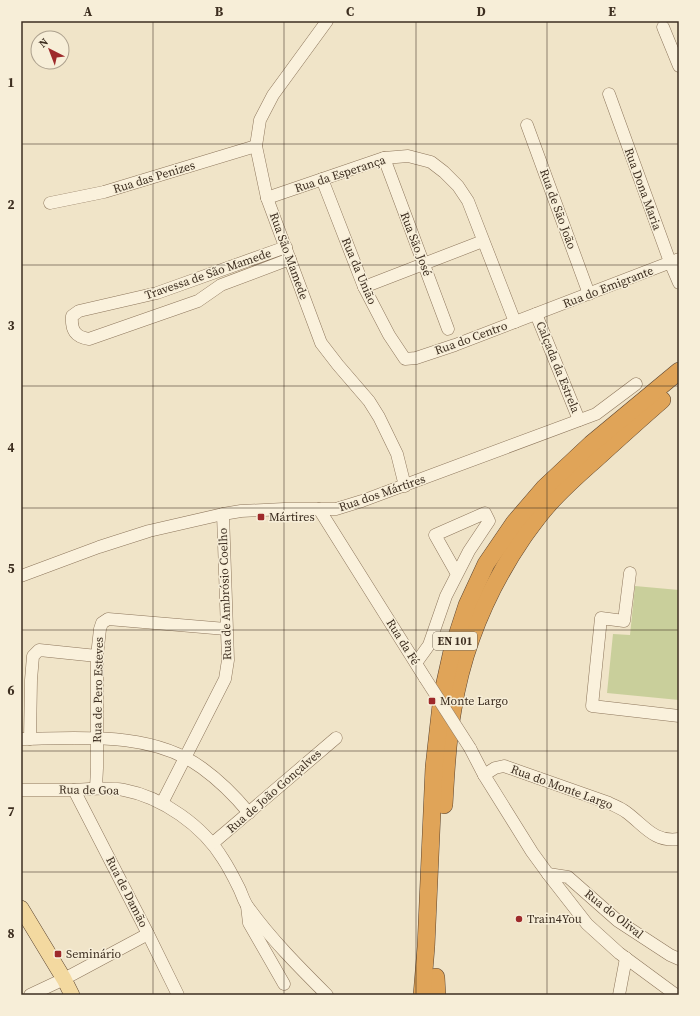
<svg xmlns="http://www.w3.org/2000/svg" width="700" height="1016" viewBox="0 0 700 1016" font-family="'Source Serif 4',serif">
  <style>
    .green { fill: #c9cf9b }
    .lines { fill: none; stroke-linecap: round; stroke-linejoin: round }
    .minor-casing { stroke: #8d765c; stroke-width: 13 }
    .major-casing { stroke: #5b4430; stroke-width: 16 }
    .highway-casing { stroke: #5b4430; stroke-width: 18 }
    .minor { stroke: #faf1dc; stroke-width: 12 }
    .major { stroke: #f3d9a0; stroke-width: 15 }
    .highway { stroke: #e0a458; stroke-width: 17 }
    .minor-bridge-casing { stroke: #8d765c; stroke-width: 13; stroke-linecap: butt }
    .minor-bridge { stroke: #faf1dc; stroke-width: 12 }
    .grid { fill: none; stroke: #3d2e20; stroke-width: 1; stroke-opacity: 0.55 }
    .poi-dot { fill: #9e2a2b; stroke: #f7eed8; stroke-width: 1.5 }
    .labels { text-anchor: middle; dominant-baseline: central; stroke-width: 3; stroke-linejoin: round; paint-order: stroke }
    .shield { fill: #f7eed8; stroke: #756857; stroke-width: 1 }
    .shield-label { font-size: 11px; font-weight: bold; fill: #3d2e20 }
    .street-label { font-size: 12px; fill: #3d2e20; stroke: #f7eed8 }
    .poi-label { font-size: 12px; fill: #3d2e20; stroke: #f7eed8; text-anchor: start }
    .neatline { fill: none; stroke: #3d2e20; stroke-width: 1.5 }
    .grid-label { font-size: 13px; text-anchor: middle; font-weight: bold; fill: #3d2e20 }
  </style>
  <rect width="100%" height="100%" fill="#f0e4c8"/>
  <!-- green -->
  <polygon class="green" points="635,586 679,590 679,700 607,693 613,634 630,635"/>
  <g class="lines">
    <!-- minor casing -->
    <g class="minor-casing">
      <g id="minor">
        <polyline points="327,21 273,95 260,120 256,146 267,198 321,343 338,365 369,401 379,417 397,454 405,486"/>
        <polyline points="663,27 679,66"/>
        <polyline points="609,94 670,262 679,283"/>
        <polyline points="527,125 589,294"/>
        <polyline points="384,158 448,329"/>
        <polyline points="322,179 364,287 389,335 405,359 416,358 455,345 679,259"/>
        <polyline points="267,198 384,158 408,156 431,162 444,172 458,186 468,201 515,322"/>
        <polyline points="50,203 104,192 256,146"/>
        <path d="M286 247 157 293 79 311 72 316C71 330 75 337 89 339L198 301 221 285 290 259"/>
        <polyline points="364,287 483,241"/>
        <polyline points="536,314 579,420"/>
        <polyline points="319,509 425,678"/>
        <polyline points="630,573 624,621 601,618 592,706 679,716"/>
        <polyline points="21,576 99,547 149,531 223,514 241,511 284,509 336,509 362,501 596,414 636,384"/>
        <polyline points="416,663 429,645 446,596 469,551 489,521 485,513 435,535 457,574"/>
        <path d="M21 739C80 738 152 731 202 768 220 781 235 796 249 813"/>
        <polyline points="30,739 31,680 33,656 39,650 97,656"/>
        <polyline points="470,748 484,775 532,852 548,874 587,924 619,953 676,995"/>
        <path d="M484 775 495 768 504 766 609 803C615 806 621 808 626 812 644 825 654 843 679 839"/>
        <polyline points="96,788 97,768 97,656 100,629 102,623 108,619 226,629"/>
        <path d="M21 790C38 790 55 790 72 790 90 789 107 787 124 790 162 797 203 826 223 859 229 868 234 878 239 888 242 894 244 902 248 907 271 939 299 967 327 995"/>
        <polyline points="74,790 148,934 178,995"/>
        <polyline points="162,803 225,679 228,660 223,514"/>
        <polyline points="213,843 336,738"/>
        <polyline points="548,874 568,877 618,921 670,955 679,959"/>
        <polyline points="247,906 249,923 284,984"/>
        <polyline points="30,995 64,979 148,934"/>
        <polyline points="619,995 626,958"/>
      </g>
    </g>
    <!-- major casing -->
    <g class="major-casing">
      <polyline id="major" points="21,908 64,979 72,995"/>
    </g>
    <!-- highway casing -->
    <g class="highway-casing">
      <g id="highway">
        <path d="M444 805C446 773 447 741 453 709 463 647 489 587 524 536 532 525 539 515 548 505 563 488 580 473 596 459 618 439 640 419 662 400"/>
        <polyline points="436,977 437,995"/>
        <polyline points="422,995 426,947 434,767 442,696 452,651 467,605 486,564 514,523 544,488 591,444 679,371"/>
      </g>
    </g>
    <!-- minor -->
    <use href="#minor" class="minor"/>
    <!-- major -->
    <use href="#major" class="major"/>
    <!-- highway -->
    <use href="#highway" class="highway"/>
    <!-- minor-bridge casing -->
    <g class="minor-bridge-casing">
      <polyline id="minor-bridge" points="425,678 470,748"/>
    </g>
    <!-- minor-bridge -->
    <use href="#minor-bridge" class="minor-bridge"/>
  </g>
  <!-- grid -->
  <path class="grid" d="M153 21V995M284 21V995M416 21V995M547 21V995M21 144H679M21 265H679M21 386H679M21 508H679M21 630H679M21 751H679M21 872H679"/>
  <!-- markers -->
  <g class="poi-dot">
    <rect x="257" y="513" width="8" height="8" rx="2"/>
    <rect x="428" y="697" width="8" height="8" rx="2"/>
    <circle cx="519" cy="919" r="4"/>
    <rect x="54" y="950" width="8" height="8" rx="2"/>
  </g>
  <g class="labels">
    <!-- shield labels -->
    <rect class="shield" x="433" y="632" width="44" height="18" rx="3"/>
    <g class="shield-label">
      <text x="455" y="641">EN 101</text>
    </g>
    <!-- street labels -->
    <g class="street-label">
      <text transform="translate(340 174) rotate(-18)">Rua da Esperança</text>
      <text transform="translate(154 177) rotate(-17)">Rua das Penizes</text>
      <text transform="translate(643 189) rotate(70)">Rua Dona Maria</text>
      <text transform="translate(558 209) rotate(70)">Rua de São João</text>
      <text transform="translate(416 244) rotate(69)">Rua São José</text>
      <text transform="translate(289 256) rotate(70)">Rua São Mamede</text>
      <text transform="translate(359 271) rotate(67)">Rua da União</text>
      <text transform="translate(208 274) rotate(-19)">Travessa de São Mamede</text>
      <text transform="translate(608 287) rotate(-21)">Rua do Emigrante</text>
      <text transform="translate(471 338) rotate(-20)">Rua do Centro</text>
      <text transform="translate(558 367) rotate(68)">Calçada da Estrela</text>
      <text transform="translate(382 493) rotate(-19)">Rua dos Mártires</text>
      <text transform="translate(225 594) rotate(-92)">Rua de Ambrósio Coelho</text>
      <text transform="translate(403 642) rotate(58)">Rua da Fé</text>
      <text transform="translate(98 690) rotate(-89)">Rua de Pero Esteves</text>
      <text transform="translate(562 787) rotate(20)">Rua do Monte Largo</text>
      <text transform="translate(89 790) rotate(1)">Rua de Goa</text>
      <text transform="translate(274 791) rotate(-41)">Rua de João Gonçalves</text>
      <text transform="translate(127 892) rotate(63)">Rua de Damão</text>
      <text transform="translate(614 914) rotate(38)">Rua do Olival</text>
    </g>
    <!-- poi labels -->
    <g class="poi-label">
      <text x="269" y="517">Mártires</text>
      <text x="440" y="701">Monte Largo</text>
      <text x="527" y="919">Train4You</text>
      <text x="66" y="954">Seminário</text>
    </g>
  </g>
  <!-- border -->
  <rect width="700" height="1016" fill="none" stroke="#f7eed8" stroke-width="44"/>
  <!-- north arrow -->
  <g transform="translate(50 50) rotate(318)"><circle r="19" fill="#f7eed8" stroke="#ada18e"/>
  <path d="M0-3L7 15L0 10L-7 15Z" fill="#9e2a2b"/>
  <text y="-6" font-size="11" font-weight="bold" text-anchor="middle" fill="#3d2e20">N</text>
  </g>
  <rect x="22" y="22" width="656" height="972" class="neatline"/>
  <g class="grid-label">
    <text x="88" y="16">A</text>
    <text x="219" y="16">B</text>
    <text x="350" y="16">C</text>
    <text x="481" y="16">D</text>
    <text x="612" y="16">E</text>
    <text x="11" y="87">1</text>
    <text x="11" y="209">2</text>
    <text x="11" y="330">3</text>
    <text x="11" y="452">4</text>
    <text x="11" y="573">5</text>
    <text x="11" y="695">6</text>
    <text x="11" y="816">7</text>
    <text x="11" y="938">8</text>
  </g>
</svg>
